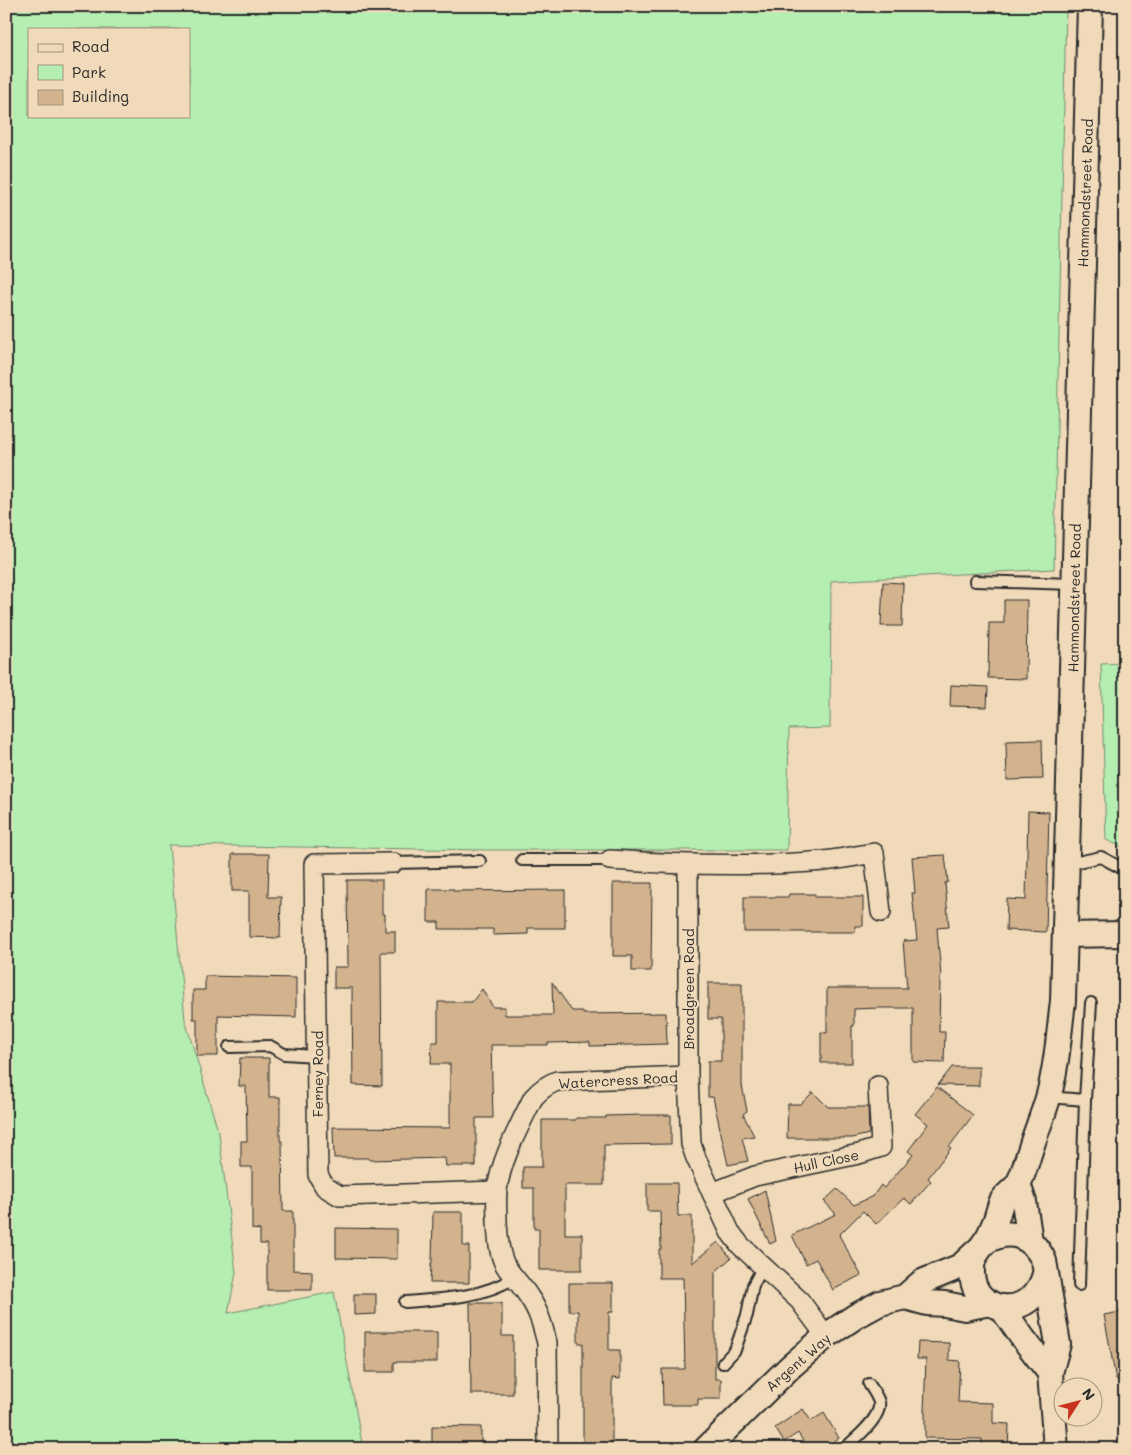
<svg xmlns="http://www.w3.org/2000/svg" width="1131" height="1455" viewBox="0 0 1131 1455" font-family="Mali,sans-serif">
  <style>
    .green { fill: #b5eeb1; stroke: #708c6e; fill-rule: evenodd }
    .building { fill: #d3b38e; stroke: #2b2b2b }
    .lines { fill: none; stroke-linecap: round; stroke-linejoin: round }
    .service-casing { stroke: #2b2b2b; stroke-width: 14 }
    .minor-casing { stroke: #2b2b2b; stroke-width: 22 }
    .tertiary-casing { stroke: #2b2b2b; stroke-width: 28 }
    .service { stroke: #f0dab9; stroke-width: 10 }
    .minor { stroke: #f0dab9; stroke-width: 19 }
    .tertiary { stroke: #f0dab9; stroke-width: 24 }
    .labels { text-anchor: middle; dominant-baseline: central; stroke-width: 4.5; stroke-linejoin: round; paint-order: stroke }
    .street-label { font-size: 14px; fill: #2b2b2b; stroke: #f0dab9 }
  </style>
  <rect width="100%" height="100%" fill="#f0dab9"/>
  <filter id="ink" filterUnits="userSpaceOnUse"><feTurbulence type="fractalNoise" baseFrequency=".02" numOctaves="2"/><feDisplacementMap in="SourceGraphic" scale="10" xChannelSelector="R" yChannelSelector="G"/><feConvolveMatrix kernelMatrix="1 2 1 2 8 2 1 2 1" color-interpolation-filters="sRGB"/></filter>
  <g filter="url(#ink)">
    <!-- green -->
    <g class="green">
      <path d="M6 6H1066L1054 569 831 581 830 728 789 729 787 850H485L169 845 185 1020 219 1134 236 1273 228 1313 334 1292 363 1449H6ZM29 29H189V116H29Z"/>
      <polygon points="1125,663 1125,848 1106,840 1101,664"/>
    </g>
    <!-- building -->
    <g class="building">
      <polygon points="883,582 903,583 902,626 881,626"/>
      <polygon points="1004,600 1027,600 1026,679 988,678 989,623 1004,623"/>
      <polygon points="951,685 988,687 987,707 950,706"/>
      <polygon points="1042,740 1043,779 1007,780 1006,741"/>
      <polygon points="1028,811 1049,812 1046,932 1006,930 1007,899 1026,900"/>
      <polygon points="232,854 269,854 268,897 281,897 280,938 249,937 249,891 232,891"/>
      <polygon points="945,855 948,882 945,883 949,927 937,928 941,976 940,976 939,1032 945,1032 944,1063 913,1062 913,1008 879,1008 854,1009 854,1026 852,1026 852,1063 821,1063 821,1032 827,1033 827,988 907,988 903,941 917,940 912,893 915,893 912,857"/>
      <polygon points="347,880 382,880 382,914 385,914 385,931 395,931 395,952 381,952 382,1086 353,1085 352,988 334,988 334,967 348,967"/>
      <polygon points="613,883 652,883 651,971 632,971 632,956 613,956"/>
      <polygon points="428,889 454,889 454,891 565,890 565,928 528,928 528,934 493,935 493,929 439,929 439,922 428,922"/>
      <polygon points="789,894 815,894 815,897 863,897 863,926 855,926 855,932 744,932 744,897 788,897"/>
      <polygon points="205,976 296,978 296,1017 218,1015 218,1056 197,1056 197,1019 193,1019 193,990 205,990"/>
      <polygon points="552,982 572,1011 583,1011 583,1014 666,1013 667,1044 590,1046 590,1042 548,1043 548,1045 491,1045 493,1118 476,1118 476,1166 446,1166 445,1158 369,1160 369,1158 334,1158 333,1127 450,1128 450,1064 431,1064 432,1042 438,1042 438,1002 472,1002 482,989 493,1007 505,1007 505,1015 553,1015"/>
      <polygon points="708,983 742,983 742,1085 747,1111 743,1114 754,1136 742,1138 748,1161 728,1165 713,1097 708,1097 708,1061 721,1061 721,1019 708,1019"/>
      <polygon points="240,1058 269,1058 269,1097 280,1097 280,1141 282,1141 283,1211 293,1211 293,1270 312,1271 312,1290 267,1290 267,1244 260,1244 260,1230 252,1229 252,1167 241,1167 241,1141 247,1141 246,1086 239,1086"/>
      <polygon points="952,1067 979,1067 979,1086 938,1085"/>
      <polygon points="937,1087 973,1115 949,1147 951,1148 928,1178 931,1181 911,1204 904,1198 876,1224 863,1211 839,1235 861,1275 833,1290 816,1259 806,1264 792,1235 836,1214 824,1201 837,1189 854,1205 873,1196 881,1185 884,1188 913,1155 908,1151 928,1124 915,1114"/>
      <polygon points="813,1092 828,1107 868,1107 869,1134 852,1138 787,1138 788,1104 801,1104"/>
      <polygon points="642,1115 671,1115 671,1144 604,1145 604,1185 565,1185 565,1234 582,1234 582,1270 539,1270 539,1229 534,1229 534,1188 523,1188 523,1167 542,1167 542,1120 576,1120 576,1118 606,1118 606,1116"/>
      <polygon points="647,1183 677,1183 678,1216 692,1216 692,1263 718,1242 731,1258 715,1272 715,1379 721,1379 721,1399 698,1399 698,1405 663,1405 662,1369 685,1369 683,1278 659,1278 659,1249 661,1249 660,1211 647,1211"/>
      <polygon points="765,1190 776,1241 770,1244 748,1199"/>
      <polygon points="433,1212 463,1212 463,1246 469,1246 469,1283 430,1283 431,1263 432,1263"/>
      <polygon points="336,1228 397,1229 397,1259 336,1258"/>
      <polygon points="569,1283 613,1283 613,1312 609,1312 609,1350 620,1350 620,1379 612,1378 612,1445 583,1445 583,1343 578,1343 578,1311 569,1311"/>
      <polygon points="354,1294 376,1294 376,1314 354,1315"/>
      <polygon points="470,1303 502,1303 502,1336 513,1336 513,1394 471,1394"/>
      <polygon points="1125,1311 1125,1379 1116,1380 1104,1315"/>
      <polygon points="365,1332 437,1332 437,1362 394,1362 394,1372 365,1372"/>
      <polygon points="918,1342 949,1343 949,1360 960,1361 958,1402 993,1403 993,1423 1009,1424 1008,1449 982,1449 982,1439 925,1438 925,1412 924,1412 926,1359 917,1359"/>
      <polygon points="803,1409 811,1421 824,1413 839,1438 822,1449 808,1449 798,1433 784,1442 775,1428"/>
      <polygon points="432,1426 481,1427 481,1449 432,1449"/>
    </g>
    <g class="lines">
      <!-- service casing -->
      <g class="service-casing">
        <g id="service">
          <polyline points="975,581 1074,584"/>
          <polyline points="522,860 610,860"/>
          <polyline points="393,863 480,861"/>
          <polyline points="1068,864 1101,857 1125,870"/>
          <polyline points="229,1047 270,1046 284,1054 316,1056"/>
          <polyline points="1048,1097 1085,1100"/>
          <polyline points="1079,1285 1085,1100 1091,1003"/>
          <path d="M405 1302C443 1299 481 1298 514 1278"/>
          <polyline points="723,1363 735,1350 747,1315 753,1285 763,1267"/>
          <path d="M844 1449C855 1439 882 1418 879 1402 877 1396 873 1390 869 1384"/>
        </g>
      </g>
      <!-- minor casing -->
      <g class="minor-casing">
        <g id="minor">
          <path d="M610 860C681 865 753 867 824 861 841 859 857 856 874 853L881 912"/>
          <polyline points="393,863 314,864 318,1175 325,1187 340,1196 497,1191"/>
          <polyline points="688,865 688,1076 691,1144 696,1158 730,1232 740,1245 800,1301 826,1336"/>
          <polyline points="712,1193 755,1176 859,1154 881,1147 878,1086"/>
          <path d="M548 1449 547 1343C543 1327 539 1311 529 1297 522 1285 511 1276 504 1263 498 1250 498 1235 497 1222 497 1212 496 1201 497 1191 500 1161 520 1125 533 1098 540 1090 546 1085 557 1081L688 1076"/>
        </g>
      </g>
      <!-- tertiary casing -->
      <g class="tertiary-casing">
        <g id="tertiary">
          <polyline points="1065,935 1125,934"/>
          <polyline points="1018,1184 1024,1202 1030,1241"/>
          <path d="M985 1242C1010 1227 1032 1235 1044 1261L1058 1344 1050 1373 1056 1449"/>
          <path d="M1045 1274C1033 1322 973 1315 972 1273 971 1258 977 1253 985 1242 989 1237 992 1229 995 1222 998 1215 999 1207 1002 1201 1006 1194 1014 1190 1018 1184 1024 1174 1027 1159 1031 1148 1036 1132 1043 1115 1048 1098 1057 1067 1059 1033 1063 1001L1090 6"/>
          <polyline points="905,1297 927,1303 945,1304 965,1308 990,1303"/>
          <polyline points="1001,1307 1022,1337 1050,1373"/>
          <polyline points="706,1449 790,1367 826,1336 856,1316 880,1303 905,1297 922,1282 961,1266 977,1251"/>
        </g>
      </g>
      <!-- service -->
      <use href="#service" class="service"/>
      <!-- minor -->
      <use href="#minor" class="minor"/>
      <!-- tertiary -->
      <use href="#tertiary" class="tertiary"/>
    </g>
  </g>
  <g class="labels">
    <!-- street labels -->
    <g class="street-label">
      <text transform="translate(1085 193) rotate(-88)">Hammondstreet Road</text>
      <text transform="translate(1074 598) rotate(-89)">Hammondstreet Road</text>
      <text transform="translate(688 989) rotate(-90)">Broadgreen Road</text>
      <text transform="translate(317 1074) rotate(-90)">Ferney Road</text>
      <text transform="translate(618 1080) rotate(-3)">Watercress Road</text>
      <text transform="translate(826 1161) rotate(-12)">Hull Close</text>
      <text transform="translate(798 1362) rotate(-41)">Argent Way</text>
    </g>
  </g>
  <!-- margin -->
  <rect width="1131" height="1455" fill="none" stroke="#f0dab9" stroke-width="25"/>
  <rect x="12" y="12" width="1106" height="1430" fill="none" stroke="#2b2b2b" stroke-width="2" filter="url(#ink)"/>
  <!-- legend -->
  <rect x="28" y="28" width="162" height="90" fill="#f0dab9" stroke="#a19480"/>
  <rect x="38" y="44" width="25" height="8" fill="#f0dab9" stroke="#a19480"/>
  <text x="72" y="52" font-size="15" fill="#2b2b2b">Road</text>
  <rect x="38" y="65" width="25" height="15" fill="#b5eeb1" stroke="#a19480"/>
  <text x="72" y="78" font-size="15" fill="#2b2b2b">Park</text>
  <rect x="38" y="90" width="25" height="15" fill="#d3b38e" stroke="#a19480"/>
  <text x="72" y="102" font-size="15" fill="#2b2b2b">Building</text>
  <!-- north arrow -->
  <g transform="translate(1078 1402) rotate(54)"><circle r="24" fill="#f0dab9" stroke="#a19480"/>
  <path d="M0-4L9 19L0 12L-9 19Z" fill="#c8321e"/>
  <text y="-8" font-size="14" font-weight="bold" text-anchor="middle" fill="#2b2b2b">N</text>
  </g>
</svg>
